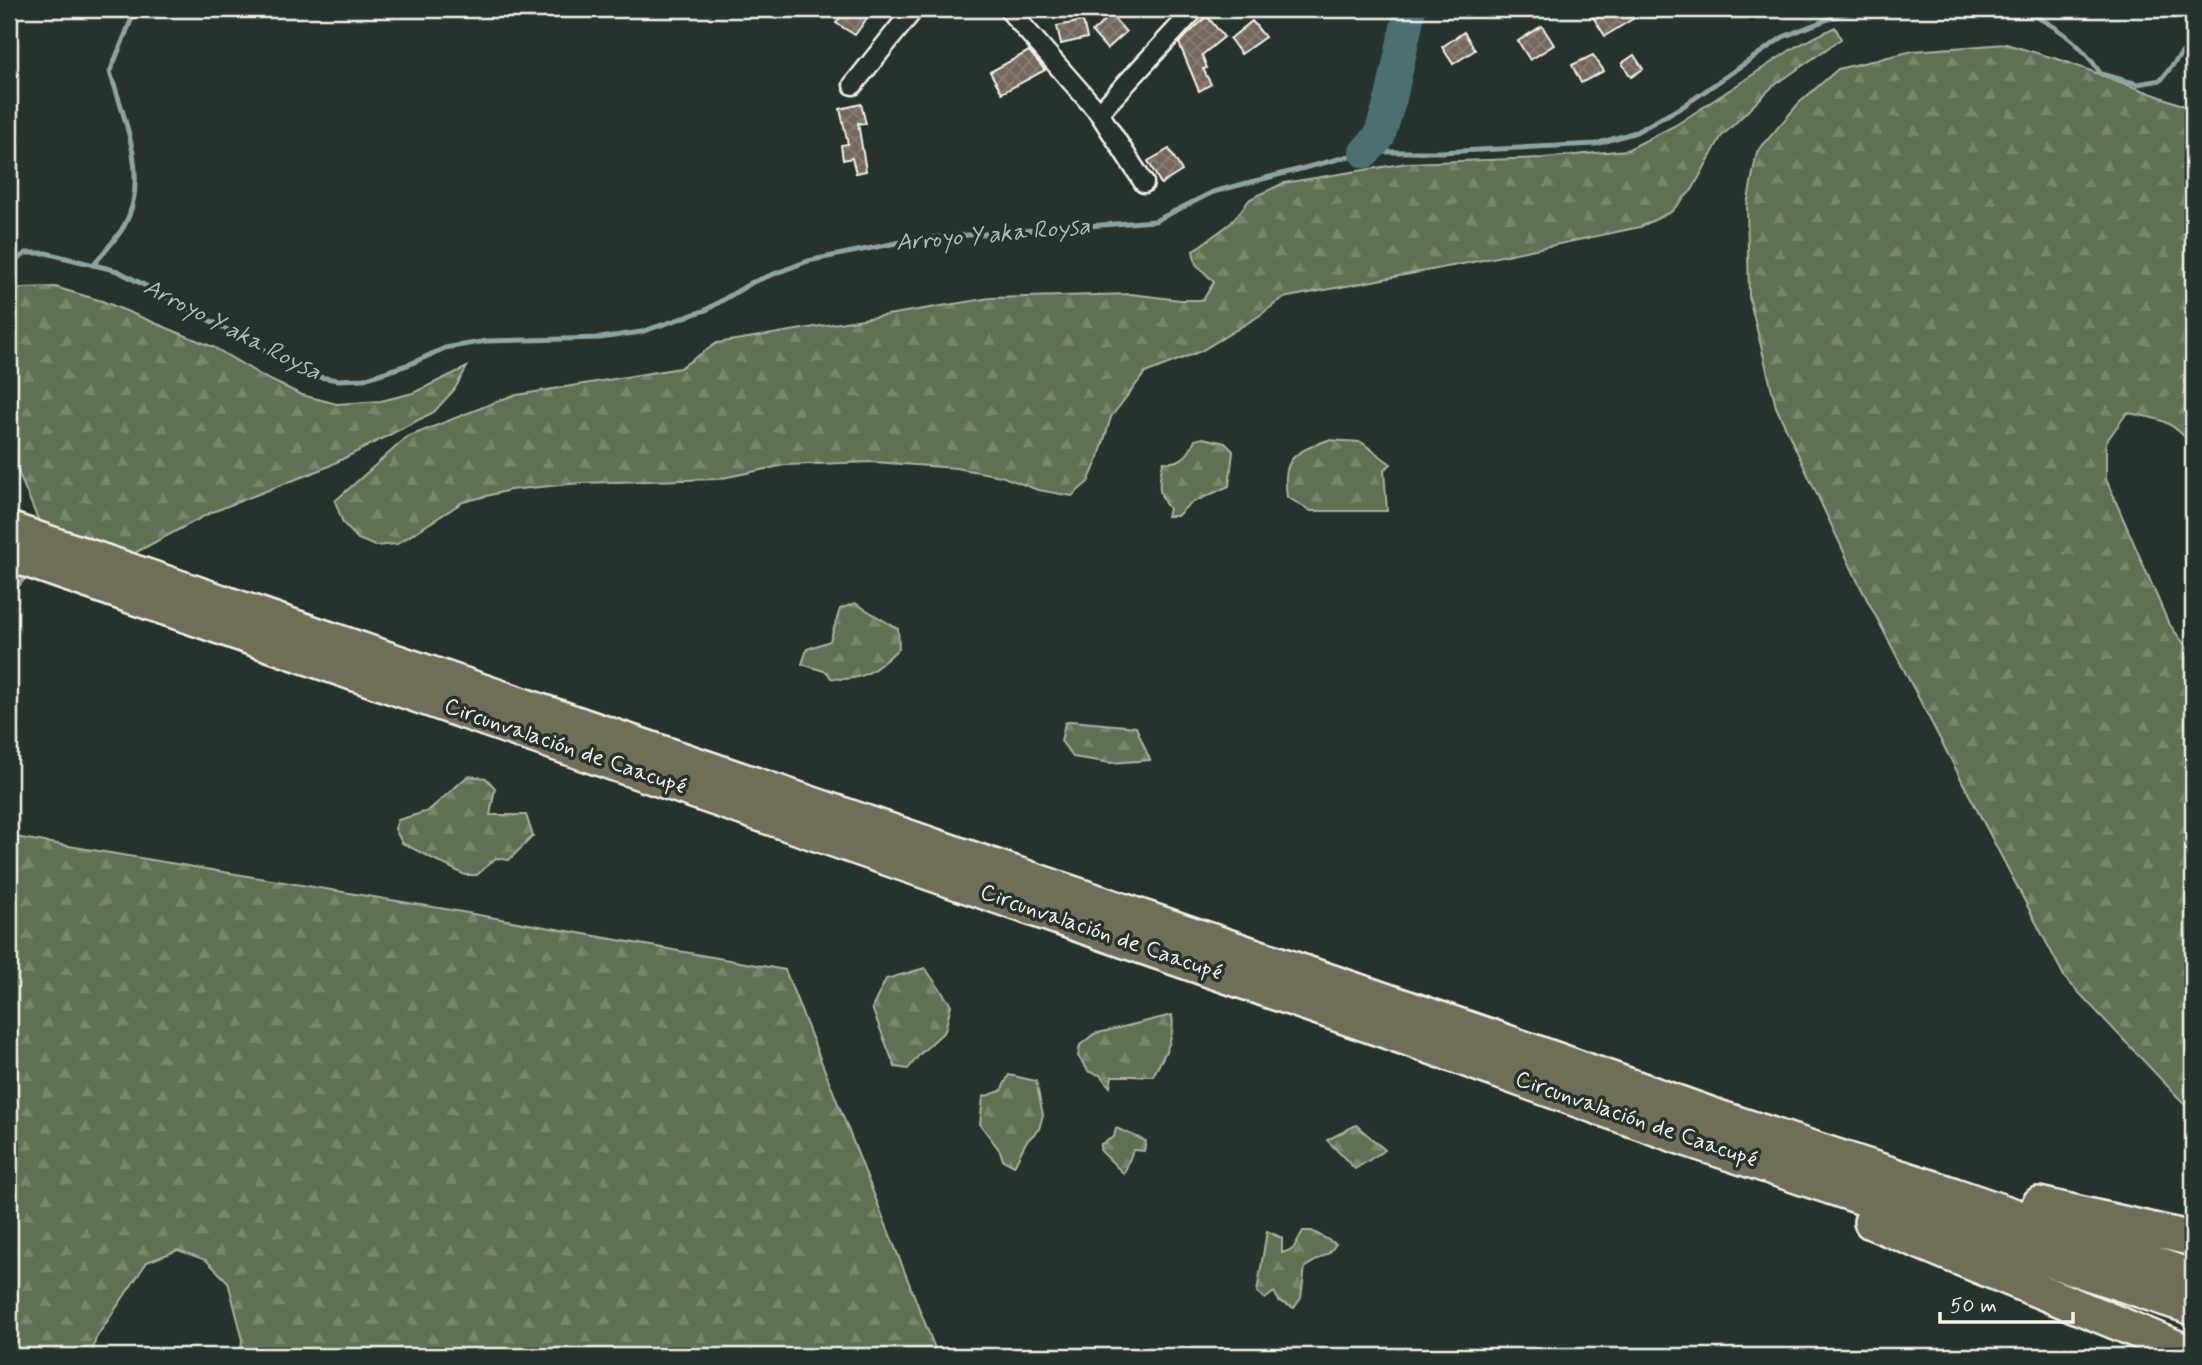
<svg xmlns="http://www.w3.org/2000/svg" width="2202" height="1365" viewBox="0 0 2202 1365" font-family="Mynerve,sans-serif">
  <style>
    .forest { fill: url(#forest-firs); stroke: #aab19e; stroke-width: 2 }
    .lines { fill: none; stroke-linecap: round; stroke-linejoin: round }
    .stream { stroke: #8fa3a1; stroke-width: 5 }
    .river { stroke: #4c6f72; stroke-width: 32 }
    .building { fill: url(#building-cross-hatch); stroke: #f4f1e8; stroke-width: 2 }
    .street-casing { stroke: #f4f1e8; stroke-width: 23 }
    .highway-casing { stroke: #f4f1e8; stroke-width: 38 }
    .street { stroke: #26332d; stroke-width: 18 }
    .highway { stroke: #716e59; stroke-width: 33 }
    .labels { text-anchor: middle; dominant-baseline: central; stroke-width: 7; stroke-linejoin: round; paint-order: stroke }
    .street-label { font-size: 23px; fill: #f4f1e8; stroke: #26332d }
    .water-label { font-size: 24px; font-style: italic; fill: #b1bdb9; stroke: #26332d }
  </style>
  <defs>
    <pattern id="forest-firs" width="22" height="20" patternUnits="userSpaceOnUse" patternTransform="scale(1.75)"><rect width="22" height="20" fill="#607153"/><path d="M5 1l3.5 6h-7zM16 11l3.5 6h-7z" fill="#77866c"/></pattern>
    <pattern id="building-cross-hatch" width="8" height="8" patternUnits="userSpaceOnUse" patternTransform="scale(1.75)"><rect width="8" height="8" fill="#72675c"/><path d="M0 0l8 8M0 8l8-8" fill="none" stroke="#877d73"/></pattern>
  </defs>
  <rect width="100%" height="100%" fill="#26332d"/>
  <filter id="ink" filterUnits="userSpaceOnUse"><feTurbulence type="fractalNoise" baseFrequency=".0143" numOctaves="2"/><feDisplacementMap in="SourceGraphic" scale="14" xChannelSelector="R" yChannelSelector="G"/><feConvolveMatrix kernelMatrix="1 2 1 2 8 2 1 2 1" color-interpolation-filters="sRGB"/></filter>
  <g filter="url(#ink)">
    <!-- forest -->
    <g class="forest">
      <polygon points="1835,27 1841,39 1772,87 1721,137 1692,190 1671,212 1640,227 1468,263 1283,298 1259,316 1201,351 1145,373 1111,417 1099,457 1088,482 1072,496 1038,490 1001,476 956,468 874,462 785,465 718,479 581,483 510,490 463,502 397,544 375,546 358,539 343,523 335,501 407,437 511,396 680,368 717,343 990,298 1131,294 1180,300 1203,300 1214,282 1196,264 1193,251 1231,223 1250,199 1284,183 1407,163 1543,158 1627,150 1676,125 1795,47"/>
      <path d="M2006 44 2064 61 2193 109V446C2173 421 2159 418 2127 413L2106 442V479L2168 622 2193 656V1113L2065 978 1858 582 1776 407 1749 297 1747 205 1757 152 1799 103 1838 69 1913 51Z"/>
      <polygon points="55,287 102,301 213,347 266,378 302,395 337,404 381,401 413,393 467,367 454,390 434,412 327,467 210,513 108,567 74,595 53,588 44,577 42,529 9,450 9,297 21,288"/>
      <path d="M1203 438 1225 443 1233 451 1229 486 1189 504 1177 516H1167L1169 509C1156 492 1159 482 1163 462 1181 464 1189 455 1195 440Z"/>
      <path d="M1328 440 1361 442 1391 464 1384 470 1387 511H1311L1287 497C1282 458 1293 453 1328 440Z"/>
      <path d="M855 603 898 629 899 648C876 669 864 683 831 678L827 672 802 664 807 649 830 641 840 609Z"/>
      <polygon points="1071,721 1136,727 1150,760 1111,763 1073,757 1061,741 1065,723"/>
      <polygon points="468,776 486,778 495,788 490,815 526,815 533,836 509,860 496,858 477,875 465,875 402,843 395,829 398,820 428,811"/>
      <polygon points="9,836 445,909 785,970 938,1356 241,1356 242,1336 228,1282 206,1260 178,1250 147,1262 96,1338 91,1356 9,1356 9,1152 18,1059 9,1014"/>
      <polygon points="925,968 951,1005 945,1031 920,1054 908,1069 895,1067 872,1008 886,979"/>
      <path d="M1172 1015C1176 1038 1163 1057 1153 1076H1112L1110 1087 1100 1075 1089 1072 1078 1056 1080 1045 1094 1034Z"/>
      <polygon points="1009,1075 1036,1081 1043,1115 1039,1129 1026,1142 1014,1166 1003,1160 1000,1151 980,1124 983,1097 1001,1091"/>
      <polygon points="1356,1125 1385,1150 1355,1169 1327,1140"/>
      <polygon points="1116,1128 1146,1141 1144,1151 1133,1150 1124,1174 1100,1150 1101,1144 1114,1137"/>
      <polygon points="1267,1231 1282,1238 1282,1253 1293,1249 1303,1231 1312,1231 1336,1244 1329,1253 1305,1267 1301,1298 1294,1308 1279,1301 1274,1292 1265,1299 1257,1292"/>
    </g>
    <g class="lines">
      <!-- stream -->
      <g class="stream">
        <path d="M2014 9C2051 19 2081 43 2101 74L2138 84 2161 80 2193 39"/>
        <polyline points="9,264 26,253 46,253 118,271 313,376 338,380 364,379 410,364 445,348 487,341 600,338 641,332 706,310 753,282 808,261 916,239 1155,221 1213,192 1365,152 1440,152 1596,144 1636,132 1682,107 1783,37 1841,14 1875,9"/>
        <path d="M93 265C103 253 116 240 124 226 150 181 125 119 110 72L132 18 144 9"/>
        <polyline points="9,596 23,579"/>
      </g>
      <!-- river -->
      <polyline class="river" points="1365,152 1379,137 1391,98 1410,9"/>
    </g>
    <!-- building -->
    <g class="building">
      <polygon points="846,9 862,9 870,14 855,35 836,23"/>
      <polygon points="1588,9 1649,9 1605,36"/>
      <polygon points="1111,15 1126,32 1107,49 1092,32"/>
      <polygon points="1207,16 1224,37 1202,55 1207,68 1203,69 1211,84 1199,91 1179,43"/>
      <polygon points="1083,21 1087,38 1061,44 1057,26"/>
      <polygon points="1252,21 1265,37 1241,54 1230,39"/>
      <polygon points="1542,26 1554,45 1530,60 1518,41"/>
      <polygon points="1464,32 1475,50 1453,64 1442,47"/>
      <polygon points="1029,51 1045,70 1002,93 990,72"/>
      <polygon points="1593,55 1604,71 1581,83 1572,65"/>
      <polygon points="1634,55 1643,69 1631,77 1622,63"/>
      <polygon points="861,104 866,124 858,123 866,171 856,173 852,158 843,160 841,145 848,144 840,109"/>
      <polygon points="1169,149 1182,171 1161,184 1148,161"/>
    </g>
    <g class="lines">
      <!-- street casing -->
      <g class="street-casing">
        <g id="street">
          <polyline points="1008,9 1099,113 1144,183"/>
          <polyline points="853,85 914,9"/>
          <polyline points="1099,113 1195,9"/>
        </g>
      </g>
      <!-- highway casing -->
      <g class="highway-casing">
        <g id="highway">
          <polyline points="9,529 1493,1037 1724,1119 1946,1192 2193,1277"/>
          <polyline points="9,554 1414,1041 1677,1136 2193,1308"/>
          <polyline points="2039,1204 2193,1239"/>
          <polyline points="1871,1222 2193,1354"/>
        </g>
      </g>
      <!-- street -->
      <use href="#street" class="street"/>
      <!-- highway -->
      <use href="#highway" class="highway"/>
    </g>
  </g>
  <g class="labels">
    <!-- street labels -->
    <g class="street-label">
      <text transform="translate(565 747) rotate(19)">Circunvalación de Caacupé</text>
      <text transform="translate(1101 933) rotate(19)">Circunvalación de Caacupé</text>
      <text transform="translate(1636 1120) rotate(19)">Circunvalación de Caacupé</text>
    </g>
    <!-- water labels -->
    <g class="water-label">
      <text transform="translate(993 235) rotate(-5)">Arroyo Y aka Roysa</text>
      <text transform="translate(232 330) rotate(27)">Arroyo Y aka Roysa</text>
    </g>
  </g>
  <!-- margin -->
  <rect width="2202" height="1365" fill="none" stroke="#26332d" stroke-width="35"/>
  <rect x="18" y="18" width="2167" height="1330" fill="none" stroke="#f4f1e8" stroke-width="2.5" filter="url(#ink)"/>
  <!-- scale -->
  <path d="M1940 1312v10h133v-10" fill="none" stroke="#f4f1e8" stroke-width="3.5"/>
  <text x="1950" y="1312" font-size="21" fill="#f4f1e8" stroke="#26332d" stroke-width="5" paint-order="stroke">50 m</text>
</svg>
